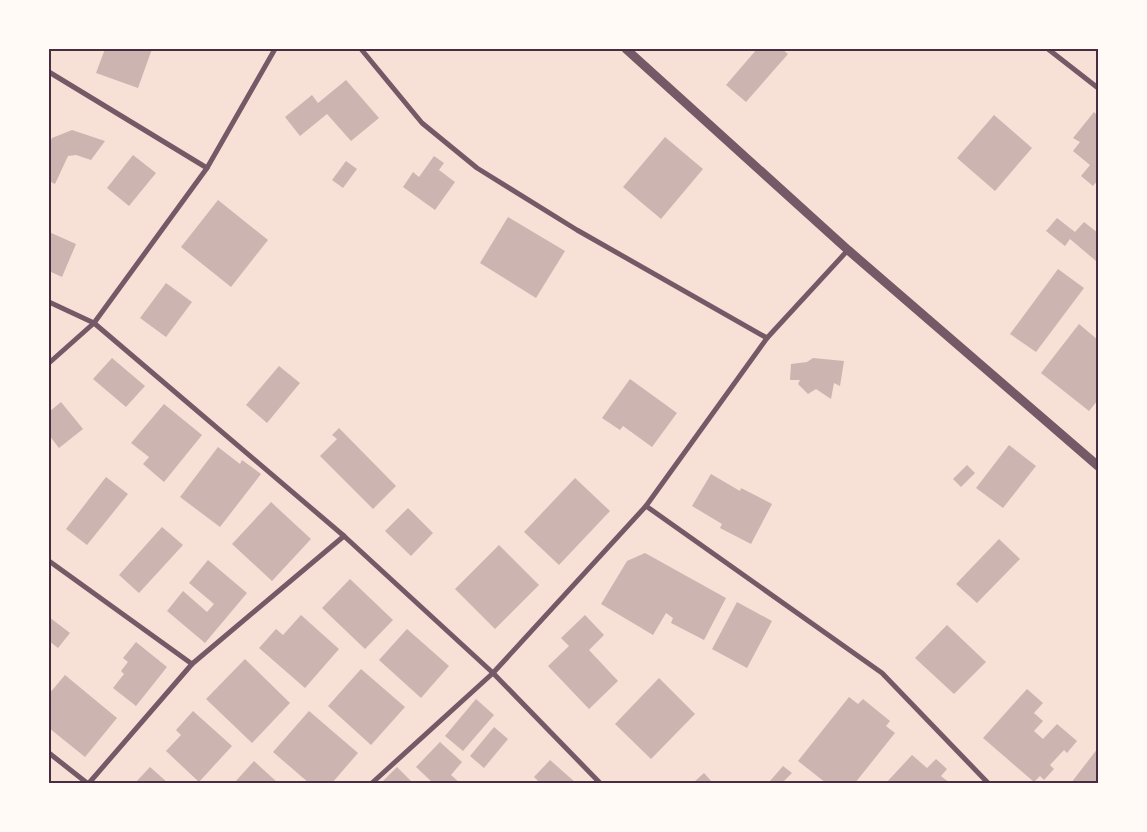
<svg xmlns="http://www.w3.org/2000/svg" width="1147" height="832" viewBox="0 0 1147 832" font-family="Karla,sans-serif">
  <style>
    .building { fill: #ccb4b1 }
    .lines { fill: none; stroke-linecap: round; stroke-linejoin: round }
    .minor { stroke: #755966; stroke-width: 5 }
    .tertiary { stroke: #755966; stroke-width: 9 }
    .neatline { fill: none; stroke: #4a2c40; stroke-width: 2 }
  </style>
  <rect width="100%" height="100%" fill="#f7e1d7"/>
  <!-- building -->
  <g class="building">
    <polygon points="105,49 152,49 138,88 96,73"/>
    <polygon points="757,49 782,49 788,54 746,102 726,85"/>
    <polygon points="346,80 379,118 351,141 327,114 300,136 285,117 312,95 318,103"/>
    <polygon points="1094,112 1098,116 1098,180 1093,186 1081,176 1090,165 1073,151 1080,142 1073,138"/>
    <polygon points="994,115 1032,148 995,191 957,158"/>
    <polygon points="72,130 105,141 91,160 76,155 68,156 55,184 49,181 49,145 52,138"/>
    <polygon points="665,137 703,169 661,219 623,187"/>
    <polygon points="133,155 156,173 129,206 107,188"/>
    <polygon points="434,156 444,163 439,170 455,182 435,210 403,187 413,172 419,177"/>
    <polygon points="346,161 357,169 343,188 332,180"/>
    <polygon points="218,200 268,240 231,287 181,247"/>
    <polygon points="508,217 565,251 536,298 480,263"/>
    <polygon points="1057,218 1075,232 1084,222 1098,233 1098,258 1096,261 1070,239 1065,246 1046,231"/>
    <polygon points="49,232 76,244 62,277 49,271"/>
    <polygon points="1058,269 1084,288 1036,352 1010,334"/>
    <polygon points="166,283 192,302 166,337 140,318"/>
    <polygon points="1079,324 1098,340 1098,400 1089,411 1041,373"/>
    <polygon points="112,358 145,386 126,407 93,379"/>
    <polygon points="813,358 844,361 840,386 834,383 831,399 816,389 808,394 798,384 800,380 790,380 791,364 807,362"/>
    <polygon points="279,366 300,383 267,423 246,405"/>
    <polygon points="630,379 677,413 652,447 623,426 620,430 602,418"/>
    <polygon points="61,402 83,429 59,448 49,435 49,412"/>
    <polygon points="164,404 202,435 164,482 143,464 149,457 131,443"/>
    <polygon points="339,428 396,486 373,509 320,456 337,439 332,435"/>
    <polygon points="1009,445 1036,466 1003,508 976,488"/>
    <polygon points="218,447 240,464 242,460 261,474 220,527 180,497"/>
    <polygon points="967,465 975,473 961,487 953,479"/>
    <polygon points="711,474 740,491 741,488 772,504 751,544 720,528 722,524 692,506"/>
    <polygon points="106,477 128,494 87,545 66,529"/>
    <polygon points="575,478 610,511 559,565 524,532"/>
    <polygon points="271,502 311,539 272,581 232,544"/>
    <polygon points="408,508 433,533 411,556 385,531"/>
    <polygon points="162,527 183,545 139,593 119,575"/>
    <polygon points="999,539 1020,559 977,603 956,584"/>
    <polygon points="499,545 539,585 495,629 455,589"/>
    <polygon points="645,553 726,598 704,640 671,623 673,618 666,613 653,635 601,604 627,561"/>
    <polygon points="208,560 247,593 205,643 167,611 183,591 207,612 214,604 189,583"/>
    <polygon points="350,579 393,620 365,649 322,608"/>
    <polygon points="737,602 772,621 747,668 712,649"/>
    <polygon points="301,615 339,649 305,688 259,648 276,629 283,635"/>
    <polygon points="585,615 604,635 589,650 618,681 589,709 548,666 569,646 561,638"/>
    <polygon points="49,617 70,633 58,648 49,641"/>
    <polygon points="947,625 986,662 954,694 915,658"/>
    <polygon points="407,629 449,666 421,698 379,660"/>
    <polygon points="136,642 167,667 136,706 113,688 124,674 121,671 128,662 123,658"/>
    <polygon points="245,659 290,703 252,743 206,699"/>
    <polygon points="361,669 405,707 371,745 328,706"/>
    <polygon points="65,675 117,718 85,757 49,728 49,694"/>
    <polygon points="659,678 695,714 651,759 615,724"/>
    <polygon points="1027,689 1043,703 1034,713 1043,721 1034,731 1043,739 1057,724 1077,741 1067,753 1064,750 1050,765 1054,769 1044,780 1040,776 1034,782 983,738"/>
    <polygon points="849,697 858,704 863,699 890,721 886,726 895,733 855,783 826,783 798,761"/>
    <polygon points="476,699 494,715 463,751 445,736"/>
    <polygon points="193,711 232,746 199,782 166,751 181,735 176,730"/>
    <polygon points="309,711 358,753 332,783 309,783 273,752"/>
    <polygon points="494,727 508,739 484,768 470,756"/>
    <polygon points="440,742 462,762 451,775 460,783 433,783 416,767"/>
    <polygon points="1098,748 1098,783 1071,783"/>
    <polygon points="912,755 927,768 936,759 947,769 941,776 950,783 886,783"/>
    <polygon points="550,760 576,783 540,783 534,777"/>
    <polygon points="254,761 278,783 236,783 235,782"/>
    <polygon points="783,766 792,773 782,783 772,783 770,781"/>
    <polygon points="150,767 168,783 135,783"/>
    <polygon points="397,767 413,783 381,783"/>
    <polygon points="704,773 713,783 693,783"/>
  </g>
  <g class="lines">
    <!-- minor -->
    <g class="minor">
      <polyline points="361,49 422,123 477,168 577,230 767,338"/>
      <polyline points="1048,49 1098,88"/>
      <polyline points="49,72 207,168"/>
      <polyline points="49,302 94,323 344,536 493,673 600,783"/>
      <polyline points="49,363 94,323 207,168 275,49"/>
      <polyline points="646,506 882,673 988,783"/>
      <polyline points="49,561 192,664"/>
      <polyline points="49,753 87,783"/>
      <polyline points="89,783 192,664 344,536"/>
      <polyline points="372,783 493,673 646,506 767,338 848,250"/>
    </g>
    <!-- tertiary -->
    <polyline class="tertiary" points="626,49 848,250 1098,466"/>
  </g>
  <!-- border -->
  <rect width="1147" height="832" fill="none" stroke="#fffaf5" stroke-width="100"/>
  <rect x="50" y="50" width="1047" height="732" class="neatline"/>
</svg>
